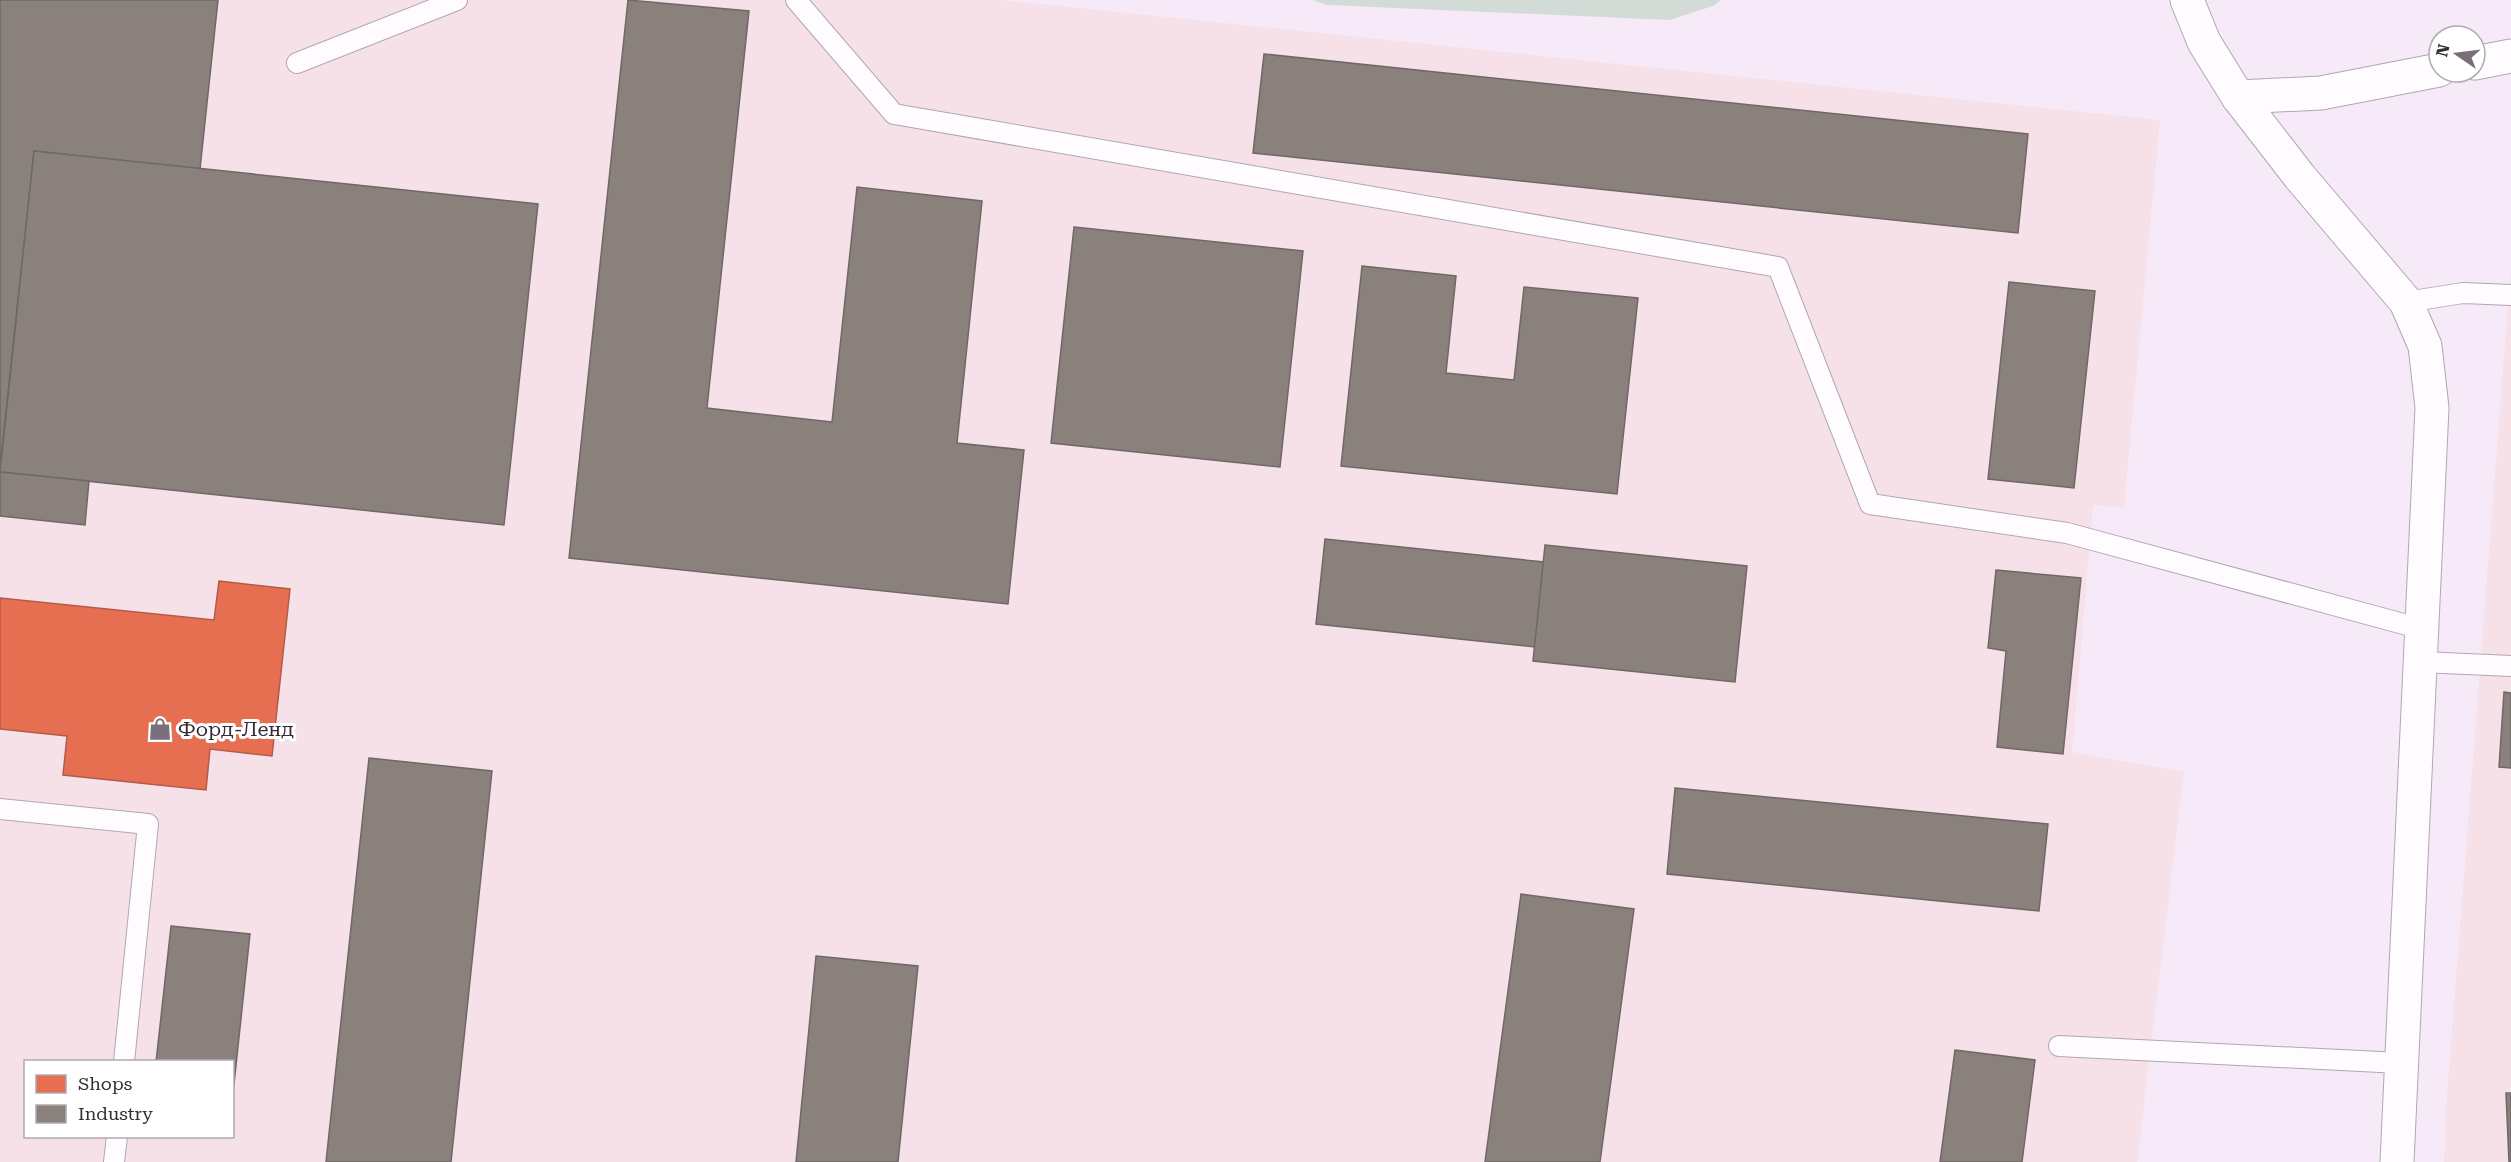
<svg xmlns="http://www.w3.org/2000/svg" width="2511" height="1162" viewBox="0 0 2511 1162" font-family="'Roboto Serif',serif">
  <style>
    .industrial { fill: #f6e1e9; fill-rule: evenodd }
    .green { fill: #d3dbd6 }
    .shops { fill: #e76f51; stroke: #b25b49; stroke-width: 1.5 }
    .industry { fill: #8a817c; stroke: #706867; stroke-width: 1.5 }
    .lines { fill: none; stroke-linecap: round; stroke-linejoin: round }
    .lane-casing { stroke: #b1a7b2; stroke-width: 22 }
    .street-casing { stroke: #b1a7b2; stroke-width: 35 }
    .lane { stroke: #fefcfe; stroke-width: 20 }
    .street { stroke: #fefcfe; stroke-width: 33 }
    .labels { text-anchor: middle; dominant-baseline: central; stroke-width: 6; stroke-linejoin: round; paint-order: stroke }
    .poi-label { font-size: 20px; fill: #352c36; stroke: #fff; text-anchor: start }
  </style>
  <rect width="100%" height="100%" fill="#f6e9f8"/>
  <!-- industrial -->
  <g class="industrial">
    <path d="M0 0H1001L2160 120 2124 507 2093 505 2072 752 2184 772 2137 1162H0ZM26 1062H232V1136H26Z"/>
    <polygon points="2511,267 2511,1162 2444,1162 2446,1108"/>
  </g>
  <!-- green -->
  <polygon class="green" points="1312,0 1721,0 1713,6 1669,20 1328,5"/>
  <!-- shops -->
  <polygon class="shops" points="219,581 290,589 272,756 210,749 206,790 63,775 67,736 0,729 0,598 214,620"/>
  <!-- industry -->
  <g class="industry">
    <polygon points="0,0 218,0 200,169 34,151 0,467"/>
    <polygon points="628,0 749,11 707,408 832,422 857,187 982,201 957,443 1024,450 1008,604 569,558"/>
    <polygon points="1264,54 2028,134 2018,233 1253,153"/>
    <polygon points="34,151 538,204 504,525 0,472"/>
    <polygon points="1074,227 1303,251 1280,467 1051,443"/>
    <polygon points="1362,266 1456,276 1446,373 1514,380 1524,287 1638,298 1617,494 1341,466"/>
    <polygon points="2009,282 2095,291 2074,488 1988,479"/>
    <polygon points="0,472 89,481 85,525 0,516"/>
    <polygon points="1325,539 1544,562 1535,647 1316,624"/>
    <polygon points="1545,545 1747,566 1735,682 1533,661"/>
    <polygon points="1996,570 2081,578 2063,754 1997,747 2006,651 1988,648"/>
    <polygon points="2504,692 2511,693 2511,768 2499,767"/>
    <polygon points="369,758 492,771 451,1162 326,1162"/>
    <polygon points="1675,788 2048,824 2039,911 1667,874"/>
    <polygon points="1521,894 1634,909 1600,1162 1485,1162"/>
    <polygon points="171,926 250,934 232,1103 232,1062 156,1062"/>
    <polygon points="816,956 918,966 898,1162 796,1162"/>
    <polygon points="1955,1050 2035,1060 2022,1162 1940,1162"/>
    <polygon points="2506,1093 2511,1093 2511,1162 2509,1162"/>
  </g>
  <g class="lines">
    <!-- lane casing -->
    <g class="lane-casing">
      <g id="lane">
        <polyline points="796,0 894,114 1778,267 1870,504 2067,533 2422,629"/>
        <polyline points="297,63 457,0"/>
        <polyline points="2406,302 2463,293 2511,295"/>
        <polyline points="2421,662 2511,666"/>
        <polyline points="0,809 148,824 124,1062"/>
        <polyline points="2059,1046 2400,1063"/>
        <polyline points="114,1162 117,1136"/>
      </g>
    </g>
    <!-- street casing -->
    <g class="street-casing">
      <g id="street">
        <polyline points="2187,0 2204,42 2238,97 2300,177 2406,302 2425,346 2432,408 2397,1162"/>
        <polyline points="2475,63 2511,56"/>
        <polyline points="2238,97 2321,93 2439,70"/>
      </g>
    </g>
    <!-- lane -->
    <use href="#lane" class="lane"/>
    <!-- street -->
    <use href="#street" class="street"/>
  </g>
  <!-- icons -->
  <defs>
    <g id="shop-bare" transform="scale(1.8)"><path d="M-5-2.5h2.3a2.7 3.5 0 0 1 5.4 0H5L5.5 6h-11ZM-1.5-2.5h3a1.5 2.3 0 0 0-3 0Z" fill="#796e7a" stroke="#fff" stroke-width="2.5" paint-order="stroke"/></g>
  </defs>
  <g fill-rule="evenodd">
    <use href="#shop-bare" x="160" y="729"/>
  </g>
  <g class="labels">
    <!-- poi labels -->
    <g class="poi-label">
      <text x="178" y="729">Форд-Ленд</text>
    </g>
  </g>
  <!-- legend -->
  <rect x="24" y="1060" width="210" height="78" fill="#ffffff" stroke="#aeabaf" stroke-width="1.5"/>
  <rect x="36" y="1075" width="30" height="18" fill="#e76f51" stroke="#aeabaf" stroke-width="1.5"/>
  <text x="78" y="1090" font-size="18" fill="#352c36">Shops</text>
  <rect x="36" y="1105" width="30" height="18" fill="#8a817c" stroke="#aeabaf" stroke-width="1.5"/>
  <text x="78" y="1120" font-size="18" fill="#352c36">Industry</text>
  <!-- north arrow -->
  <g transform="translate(2457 54) rotate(284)"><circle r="28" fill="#ffffff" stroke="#aeabaf" stroke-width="1.5"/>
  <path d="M0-4.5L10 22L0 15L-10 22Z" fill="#796e7a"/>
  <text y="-9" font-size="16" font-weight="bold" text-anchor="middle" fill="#352c36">N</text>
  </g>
</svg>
